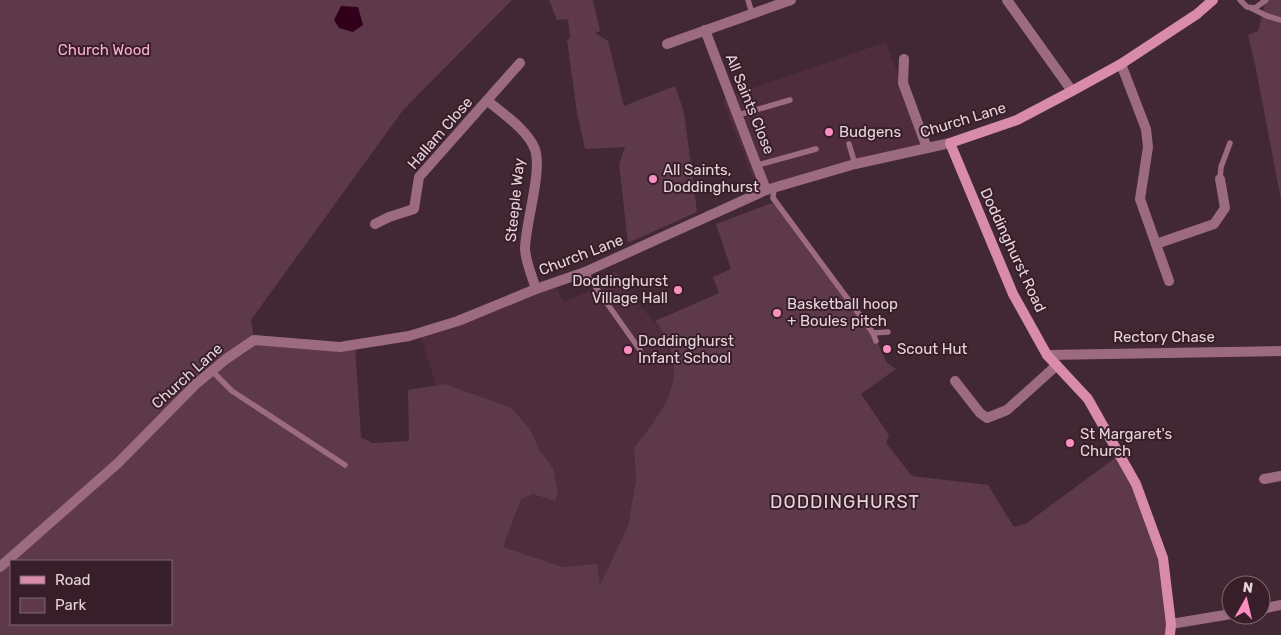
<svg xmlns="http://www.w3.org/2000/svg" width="1281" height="635" viewBox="0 0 1281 635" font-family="Rubik,sans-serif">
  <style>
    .built { fill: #4f2d3c }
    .green { fill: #5e3949; fill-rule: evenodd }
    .water { fill: #32001a }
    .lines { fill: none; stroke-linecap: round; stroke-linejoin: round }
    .lane { stroke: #9d6b80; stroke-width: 5.5 }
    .street { stroke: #9d6b80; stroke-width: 10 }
    .secondary { stroke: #d98bac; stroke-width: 10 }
    .poi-dot { fill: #fd8ec0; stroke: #381e29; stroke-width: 2 }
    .labels { text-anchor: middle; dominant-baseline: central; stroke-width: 4; stroke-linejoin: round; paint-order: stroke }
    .park-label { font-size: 15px; fill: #fdb0d0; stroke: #381e29 }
    .street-label { font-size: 15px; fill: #e6d4db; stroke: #381e29 }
    .poi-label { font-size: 15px; fill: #e6d4db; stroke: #381e29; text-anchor: start }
    .quarter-label { font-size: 18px; letter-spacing: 1px; fill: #e6d4db; stroke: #381e29 }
  </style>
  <rect width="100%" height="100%" fill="#422833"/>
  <!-- built -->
  <g class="built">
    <polygon points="886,42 925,149 761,192 756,186 722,99"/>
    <polygon points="616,271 633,297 664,334 675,367 671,395 657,418 634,448 636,479 628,526 600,586 499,556 435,384 420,333 555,282 560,297 564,302 590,291 601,283 600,277"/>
  </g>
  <!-- green -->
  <g class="green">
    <path d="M0 0H512L403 110 251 320 254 340 355 346 361 437 372 443 409 441 408 390 444 384 510 407 530 429 540 451 553 468 558 493 555 501 533 494 521 499 503 547 563 567 597 564 600 585 628 526 636 479 634 448C668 404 693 374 655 321L719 293 713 277 731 269 716 224 772 203 784 214 873 333 887 363 896 369 861 394 889 435 886 443 912 476 988 485 1014 527 1027 523 1119 455 1163 558 1170 635H0ZM11 561H171V624H11Z"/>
    <polygon points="549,0 593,0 600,31 595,33 608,41 624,106 675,86 684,112 697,212 628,243 619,164 625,147 585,149 577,113 567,40 570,38 568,19 557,20"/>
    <polygon points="1266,0 1281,0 1281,200 1255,64 1248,35 1258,31"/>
  </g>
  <!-- water -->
  <polygon class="water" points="341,6 358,7 363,25 353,32 339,28 334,20"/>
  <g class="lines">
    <!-- lane -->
    <g class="lane">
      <polyline points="748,0 752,13"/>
      <polyline points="1240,0 1247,7 1255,8 1266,0"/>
      <polyline points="1251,8 1267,16 1281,20"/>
      <polyline points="738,115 790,100"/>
      <polyline points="849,144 855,164"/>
      <polyline points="758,165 816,149"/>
      <polyline points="1220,179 1221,167 1230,143"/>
      <polyline points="774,188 773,198 873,333 876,341"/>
      <polyline points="585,272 640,350"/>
      <polyline points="873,333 888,332"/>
      <polyline points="212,371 232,391 345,465"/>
    </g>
    <!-- street -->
    <g class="street">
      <polyline points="1007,0 1072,91"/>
      <polyline points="705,30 766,190"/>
      <polyline points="667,44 791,0"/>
      <polyline points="904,59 903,83 927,148"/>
      <polyline points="1121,64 1146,129 1148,147 1140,199 1169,281"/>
      <path d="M488 101C503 114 525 128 534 147 544 167 525 224 525 249 526 263 532 276 536 289"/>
      <polyline points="375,224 389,217 414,209 419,177 520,63"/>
      <polyline points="1156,244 1214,224 1225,208 1220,179"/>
      <polyline points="1047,355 1281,351"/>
      <polyline points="955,381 980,413 987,418 1007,410 1057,365"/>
      <polyline points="1264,479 1281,476"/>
      <polyline points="0,567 118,463 195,385 226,359 254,340 340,347 409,336 458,321 536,289 585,272 766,190 855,164 950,143"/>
      <polyline points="1261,609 1281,605"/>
      <polyline points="1171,624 1231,614"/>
    </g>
    <!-- secondary -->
    <polyline class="secondary" points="1170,635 1171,624 1163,558 1136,484 1088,399 1047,355 1013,294 950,143 1017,120 1072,91 1121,64 1197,14 1213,0"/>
  </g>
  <!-- markers -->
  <g class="poi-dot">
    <circle cx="829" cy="132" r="5"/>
    <circle cx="653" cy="179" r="5"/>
    <circle cx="678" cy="290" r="5"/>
    <circle cx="777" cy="313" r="5"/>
    <circle cx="887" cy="349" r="5"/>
    <circle cx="628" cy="350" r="5"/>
    <circle cx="1070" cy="443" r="5"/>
  </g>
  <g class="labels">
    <!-- park labels -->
    <g class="park-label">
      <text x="104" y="50">Church Wood</text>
    </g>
    <!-- street labels -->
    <g class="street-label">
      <text transform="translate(750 104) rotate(68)">All Saints Close</text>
      <text transform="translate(963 120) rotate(-17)">Church Lane</text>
      <text transform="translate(440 133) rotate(-49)">Hallam Close</text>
      <text transform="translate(515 200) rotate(-84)">Steeple Way</text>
      <text transform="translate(1013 250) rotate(65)">Doddinghurst Road</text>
      <text transform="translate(581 255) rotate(-21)">Church Lane</text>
      <text x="1164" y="337">Rectory Chase</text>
      <text transform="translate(187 376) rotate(-42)">Church Lane</text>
    </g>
    <!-- poi labels -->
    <g class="poi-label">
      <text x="839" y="132">Budgens</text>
      <text x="663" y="170">All Saints,<tspan x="663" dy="17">Doddinghurst</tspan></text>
      <text x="668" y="281" text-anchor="end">Doddinghurst<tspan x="668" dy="17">Village Hall</tspan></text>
      <text x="787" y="304">Basketball hoop<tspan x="787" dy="17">+ Boules pitch</tspan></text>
      <text x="638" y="341">Doddinghurst<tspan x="638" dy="17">Infant School</tspan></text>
      <text x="897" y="349">Scout Hut</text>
      <text x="1080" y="434">St Margaret's<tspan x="1080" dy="17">Church</tspan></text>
    </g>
    <!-- quarter labels -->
    <g class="quarter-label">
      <text x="845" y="502">DODDINGHURST</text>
    </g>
  </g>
  <!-- legend -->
  <rect x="10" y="560" width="162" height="65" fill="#381e29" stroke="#7e6770"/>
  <rect x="20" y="576" width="25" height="8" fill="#d98bac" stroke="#7e6770"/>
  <text x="55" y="585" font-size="15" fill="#e6d4db">Road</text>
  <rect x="20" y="598" width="25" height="15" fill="#5e3949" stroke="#7e6770"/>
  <text x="55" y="610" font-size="15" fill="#e6d4db">Park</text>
  <!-- north arrow -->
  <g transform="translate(1246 600) rotate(8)"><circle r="24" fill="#381e29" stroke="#7e6770"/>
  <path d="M0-4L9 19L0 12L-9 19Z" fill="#fd8ec0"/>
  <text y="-8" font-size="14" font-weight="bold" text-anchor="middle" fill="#e6d4db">N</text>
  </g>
</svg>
